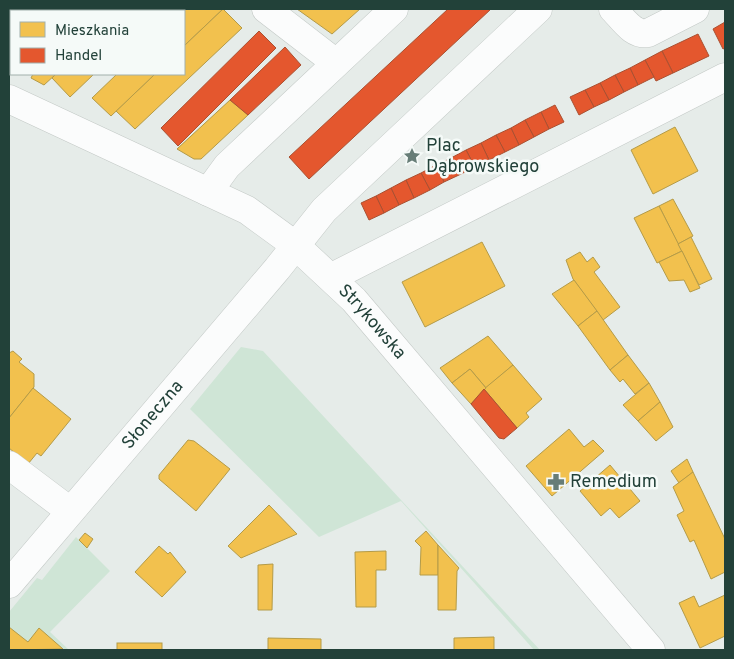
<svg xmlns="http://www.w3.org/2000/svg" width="734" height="659" viewBox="0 0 734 659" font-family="Overpass,sans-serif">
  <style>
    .green { fill: #cfe5d6 }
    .homes { fill: #f2c14e; stroke: #b49b48 }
    .shops { fill: #e4572e; stroke: #aa5031 }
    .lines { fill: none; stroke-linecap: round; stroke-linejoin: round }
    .minor-casing { stroke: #c3c9c6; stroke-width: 29 }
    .minor { stroke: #fbfcfc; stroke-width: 28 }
    .labels { text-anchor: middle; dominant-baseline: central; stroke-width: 5; stroke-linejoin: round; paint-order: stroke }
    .poi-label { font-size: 18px; fill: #224139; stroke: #f5faf8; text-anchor: start }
    .street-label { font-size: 18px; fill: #224139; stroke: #f5faf8 }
  </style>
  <rect width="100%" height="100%" fill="#e6ece9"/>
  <!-- green -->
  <g class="green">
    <polygon points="241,347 263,351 540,650 534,650 401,501 319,537 190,409"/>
    <polygon points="76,537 110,571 50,632 69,650 11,650 9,612 37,578 42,580"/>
  </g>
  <!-- homes -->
  <g class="homes">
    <polygon points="84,9 123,9 120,11 81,11"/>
    <polygon points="123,9 162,9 159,11 120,11"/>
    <polygon points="185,9 223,9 184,46 184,11 182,11"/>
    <polygon points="223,9 242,28 135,129 116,111 155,74 184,74 184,46"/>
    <polygon points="297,9 360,9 332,34"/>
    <polygon points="9,16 11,17 11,71 9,70"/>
    <polygon points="33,74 56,74 44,85 31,78"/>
    <polygon points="56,74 94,74 70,97 52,78"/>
    <polygon points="117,74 155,74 111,116 92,98"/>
    <polygon points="230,100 248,115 201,159 194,159 177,149"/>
    <polygon points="675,127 698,171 653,194 631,150"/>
    <polygon points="673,199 693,236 678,244 659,206"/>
    <polygon points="659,206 682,251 657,263 634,218"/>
    <polygon points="691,237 712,279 699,285 678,244"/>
    <polygon points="482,242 505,286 425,327 402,282"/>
    <polygon points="682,251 700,288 690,292 684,280 669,281 659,262"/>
    <polygon points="580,252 587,262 593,257 600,267 594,272 620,307 603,320 573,279 566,260"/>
    <polygon points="574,280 597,311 578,326 552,294"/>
    <polygon points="597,311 628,355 610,370 578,326"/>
    <polygon points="488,336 513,365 486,388 470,369 452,383 440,368"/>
    <polygon points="13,351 22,359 19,362 34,374 34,387 9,418 9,353"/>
    <polygon points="628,355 649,383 635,394 623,379 620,382 610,370"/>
    <polygon points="513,365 542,399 526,413 529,417 517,428 484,389"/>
    <polygon points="470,369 486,388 471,404 452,383"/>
    <polygon points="649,383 660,402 638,421 623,405"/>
    <polygon points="33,388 71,419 41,456 37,453 28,464 9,448 9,418"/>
    <polygon points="660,402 673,427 656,441 638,421"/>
    <polygon points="569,429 584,447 593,440 604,451 552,496 526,466"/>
    <polygon points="188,440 194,441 230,469 196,511 159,479 159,475"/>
    <polygon points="687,459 693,472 679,483 671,471"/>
    <polygon points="610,465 640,501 619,518 610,508 601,516 580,491"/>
    <polygon points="693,472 725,539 725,572 711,579 694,540 690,542 677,515 684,511 673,487"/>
    <polygon points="269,505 297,534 241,558 228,546"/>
    <polygon points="426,531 438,545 438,575 420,575 421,547 415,541"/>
    <polygon points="85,533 93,539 87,548 79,540"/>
    <polygon points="438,545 459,568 457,571 456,610 438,610"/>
    <polygon points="159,546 168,554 170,552 186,572 162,597 135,572"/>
    <polygon points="386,551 386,570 376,570 376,607 356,607 355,552"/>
    <polygon points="273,564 272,610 258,610 258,565"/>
    <polygon points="725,595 725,636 700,648 679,603 694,596 699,607"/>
    <polygon points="9,627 28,642 39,628 63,649 9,650"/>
    <polygon points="494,637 494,650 454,650 454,638"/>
    <polygon points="268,638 321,639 321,650 268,650"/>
    <rect x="117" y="643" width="45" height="7"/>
  </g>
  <!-- shops -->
  <g class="shops">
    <polygon points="448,9 491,9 309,179 289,157"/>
    <polygon points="725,22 725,48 723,49 713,29"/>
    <polygon points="259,31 276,48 178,146 161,128"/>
    <polygon points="698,34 709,56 673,73 662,51"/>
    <polygon points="285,47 301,65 248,115 230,100"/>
    <polygon points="662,51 673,73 656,81 645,60"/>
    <polygon points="645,60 654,77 638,85 630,68"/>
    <polygon points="630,68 638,85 624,92 615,75"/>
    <polygon points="615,75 624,92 609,100 600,83"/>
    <polygon points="600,83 609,100 594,107 585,90"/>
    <polygon points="585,90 594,107 579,115 570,97"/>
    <polygon points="555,105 564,122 549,129 541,112"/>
    <polygon points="541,112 549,129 534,137 525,120"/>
    <polygon points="525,120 534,137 519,145 511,128"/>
    <polygon points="511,128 519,145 505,152 496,135"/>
    <polygon points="496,135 505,152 489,160 481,143"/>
    <polygon points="481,143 489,160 475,167 466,150"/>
    <polygon points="466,150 475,167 459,175 451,158"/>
    <polygon points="451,158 459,175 444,182 436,165"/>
    <polygon points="436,165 444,182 430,190 421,173"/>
    <polygon points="421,173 430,190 414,198 406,180"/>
    <polygon points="406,180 414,198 399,205 391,188"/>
    <polygon points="391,188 399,205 384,213 376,196"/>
    <polygon points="376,196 384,213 369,220 361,203"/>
    <polygon points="484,389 517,428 504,439 499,438 471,404"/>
  </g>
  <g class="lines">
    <!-- minor casing -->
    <g class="minor-casing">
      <g id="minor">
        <polyline points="266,9 336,63"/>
        <path d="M613 9C623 19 633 36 648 33L695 9"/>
        <path id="s1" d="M9 99 247 210 295 245 354 300 651 650"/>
        <polyline points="208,192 227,166 394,9"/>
        <polyline points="332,277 725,77"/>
        <polyline points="9,465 70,511"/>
        <path id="s2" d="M9 584 277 269 324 210 538 9"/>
      </g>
    </g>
    <!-- minor -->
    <use href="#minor" class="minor"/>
  </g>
  <!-- icons -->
  <defs>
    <g id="sight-bare" transform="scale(1.35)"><path d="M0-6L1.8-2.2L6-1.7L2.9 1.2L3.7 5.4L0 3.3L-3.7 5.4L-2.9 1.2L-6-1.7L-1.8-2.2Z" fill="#677d77" stroke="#f5faf8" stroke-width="2.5" paint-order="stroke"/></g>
    <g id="pharmacy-bare" transform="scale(1.35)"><path d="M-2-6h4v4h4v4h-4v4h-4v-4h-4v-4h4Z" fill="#677d77" stroke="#f5faf8" stroke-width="2.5" paint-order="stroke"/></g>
  </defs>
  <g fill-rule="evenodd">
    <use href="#sight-bare" x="412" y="156"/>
    <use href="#pharmacy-bare" x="556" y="482"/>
  </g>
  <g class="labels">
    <!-- poi labels -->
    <g class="poi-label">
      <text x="426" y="146">Plac<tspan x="426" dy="21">Dąbrowskiego</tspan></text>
      <text x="570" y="482">Remedium</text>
    </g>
    <!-- street labels -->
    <g class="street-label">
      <text stroke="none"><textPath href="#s1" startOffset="431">Strykowska</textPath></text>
      <text stroke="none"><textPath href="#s2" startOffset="222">Słoneczna</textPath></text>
    </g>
  </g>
  <!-- border -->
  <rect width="734" height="659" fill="none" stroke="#224139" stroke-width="20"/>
  <!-- legend -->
  <rect x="10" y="10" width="175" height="65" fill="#f5faf8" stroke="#a1b0ac"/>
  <rect x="20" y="22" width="25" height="15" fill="#f2c14e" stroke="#a1b0ac"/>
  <text x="55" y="35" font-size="15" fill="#224139">Mieszkania</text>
  <rect x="20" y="48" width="25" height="15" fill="#e4572e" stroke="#a1b0ac"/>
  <text x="55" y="60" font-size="15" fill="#224139">Handel</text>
</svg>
